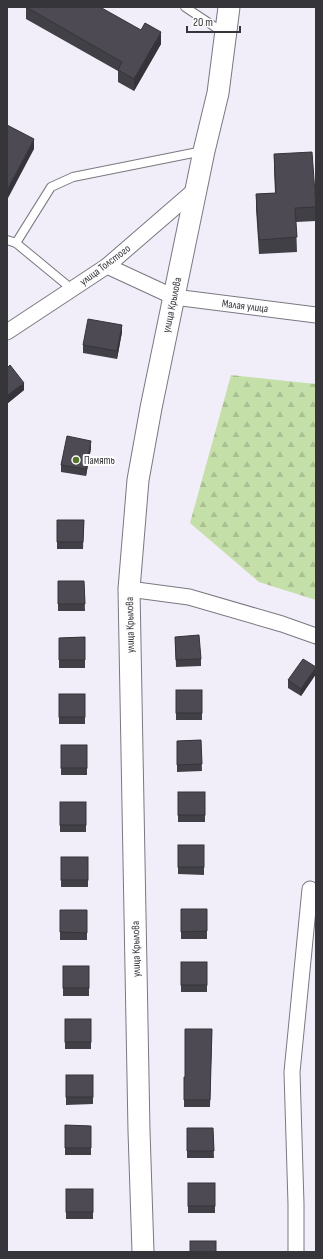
<svg xmlns="http://www.w3.org/2000/svg" width="323" height="1259" viewBox="0 0 323 1259" font-family="'Sofia Sans Condensed',sans-serif">
  <style>
    .forest { fill: url(#forest-firs) }
    .lines { fill: none; stroke-linecap: round; stroke-linejoin: round }
    .lane-casing { stroke: #7a7881; stroke-width: 10 }
    .street-casing { stroke: #7a7881; stroke-width: 17 }
    .secondary-casing { stroke: #7a7881; stroke-width: 23 }
    .lane { stroke: #fff; stroke-width: 8 }
    .street { stroke: #fff; stroke-width: 15 }
    .secondary { stroke: #fff; stroke-width: 21 }
    .wall { fill: #424047 }
    .shaded-wall { fill: #36343a }
    .building { fill: #4d4a53; stroke: #36343a }
    .poi-dot { fill: #56752b; stroke: #fdfdff; stroke-width: 1.5 }
    .labels { text-anchor: middle; dominant-baseline: central; stroke-width: 4; stroke-linejoin: round; paint-order: stroke }
    .street-label { font-size: 11px; fill: #363539; stroke: #fdfdff }
    .poi-label { font-size: 11px; fill: #363539; stroke: #fdfdff; text-anchor: start }
  </style>
  <defs>
    <pattern id="forest-firs" width="22" height="20" patternUnits="userSpaceOnUse"><rect width="22" height="20" fill="#c5dfa9"/><path d="M5 1l3.5 6h-7zM16 11l3.5 6h-7z" fill="#aac092"/></pattern>
  </defs>
  <rect width="100%" height="100%" fill="#f1eef9"/>
  <!-- forest -->
  <polygon class="forest" points="231,375 316,384 316,600 259,582 190,523"/>
  <g class="lines">
    <!-- lane casing -->
    <g class="lane-casing">
      <g id="lane">
        <polyline points="185,7 224,33"/>
        <polyline points="7,240 16,243 73,290"/>
        <polyline points="16,243 51,187 73,177 203,151"/>
      </g>
    </g>
    <!-- street casing -->
    <g class="street-casing">
      <g id="street">
        <polyline points="107,266 174,297 316,315"/>
        <polyline points="7,332 107,266 196,189"/>
        <polyline points="129,589 189,597 282,624 316,636"/>
        <polyline points="296,1252 296,1204 292,1072 310,889"/>
      </g>
    </g>
    <!-- secondary casing -->
    <g class="secondary-casing">
      <polyline id="secondary" points="143,1252 139,1131 129,589 138,480 151,408 204,151 218,93 229,7"/>
    </g>
    <!-- lane -->
    <use href="#lane" class="lane"/>
    <!-- street -->
    <use href="#street" class="street"/>
    <!-- secondary -->
    <use href="#secondary" class="secondary"/>
  </g>
  <!-- wall -->
  <g class="wall">
    <polygon points="26,7 161,44 134,91 118,82 118,71 26,19"/>
    <polygon points="274,154 316,207 316,221 296,222 297,252 259,254 256,209 256,194 275,193 274,169"/>
    <polygon points="122,332 117,359 83,353 83,345"/>
    <polygon points="7,368 24,390 8,403 7,402"/>
    <polygon points="91,448 86,476 61,472 61,465"/>
    <polygon points="57,520 84,520 83,549 57,549"/>
    <polygon points="58,581 84,581 85,611 58,611"/>
    <polygon points="85,637 85,668 59,668 59,638"/>
    <polygon points="175,637 201,659 201,666 176,667"/>
    <polygon points="316,674 301,696 288,688 288,680"/>
    <rect x="176" y="690" width="26" height="30"/>
    <rect x="59" y="694" width="26" height="30"/>
    <polygon points="201,740 202,771 177,772 177,741"/>
    <rect x="61" y="745" width="26" height="30"/>
    <rect x="178" y="792" width="27" height="30"/>
    <rect x="60" y="802" width="26" height="30"/>
    <polygon points="178,845 204,845 204,875 178,874"/>
    <rect x="61" y="857" width="27" height="30"/>
    <rect x="181" y="909" width="26" height="30"/>
    <rect x="60" y="910" width="27" height="30"/>
    <rect x="181" y="962" width="26" height="30"/>
    <rect x="63" y="966" width="26" height="30"/>
    <rect x="65" y="1019" width="26" height="30"/>
    <polygon points="212,1029 210,1107 184,1107 184,1077 185,1077"/>
    <polygon points="66,1075 93,1075 93,1104 66,1105"/>
    <polygon points="65,1125 91,1126 91,1155 65,1155"/>
    <polygon points="187,1128 213,1128 214,1158 187,1158"/>
    <rect x="188" y="1183" width="27" height="30"/>
    <rect x="66" y="1189" width="27" height="30"/>
  </g>
  <!-- shaded-wall -->
  <g class="shaded-wall">
    <polygon points="161,32 161,44 134,91 134,79"/>
    <polygon points="34,139 34,149 7,200 7,190"/>
    <polygon points="122,325 122,332 117,359 117,351"/>
    <polygon points="24,383 24,390 8,403 8,395"/>
    <polygon points="91,441 91,448 86,476 86,469"/>
    <polygon points="316,667 316,674 301,696 301,689"/>
  </g>
  <!-- building -->
  <g class="building">
    <polygon points="26,7 100,7 141,30 145,23 161,32 134,79 118,70 122,62"/>
    <polygon points="7,125 34,139 7,190"/>
    <polygon points="312,152 316,207 295,208 297,237 259,240 256,194 276,193 274,154"/>
    <polygon points="88,319 122,325 117,351 83,345"/>
    <polygon points="10,365 24,383 8,395 7,394 7,368"/>
    <polygon points="67,436 91,441 86,469 61,465"/>
    <polygon points="57,520 84,520 83,542 57,542"/>
    <polygon points="58,581 84,581 85,604 58,604"/>
    <polygon points="199,635 201,659 176,660 175,637"/>
    <polygon points="85,637 85,660 59,660 59,638"/>
    <polygon points="303,659 316,667 301,689 288,680"/>
    <rect x="176" y="690" width="26" height="23"/>
    <rect x="59" y="694" width="26" height="23"/>
    <polygon points="201,740 202,764 177,765 177,741"/>
    <rect x="61" y="745" width="26" height="23"/>
    <rect x="178" y="792" width="27" height="23"/>
    <rect x="60" y="802" width="26" height="23"/>
    <rect x="178" y="845" width="26" height="22"/>
    <rect x="61" y="857" width="27" height="23"/>
    <polygon points="181,909 207,909 207,931 181,932"/>
    <polygon points="60,910 87,910 87,933 60,932"/>
    <rect x="181" y="962" width="26" height="23"/>
    <rect x="63" y="966" width="26" height="22"/>
    <rect x="65" y="1019" width="26" height="23"/>
    <polygon points="185,1029 212,1029 210,1100 184,1100 184,1077 185,1077"/>
    <rect x="66" y="1075" width="27" height="22"/>
    <polygon points="65,1125 91,1126 91,1148 65,1148"/>
    <polygon points="187,1128 213,1128 214,1151 187,1151"/>
    <rect x="188" y="1183" width="27" height="23"/>
    <rect x="66" y="1189" width="27" height="23"/>
    <rect x="190" y="1241" width="26" height="11"/>
  </g>
  <!-- markers -->
  <circle class="poi-dot" cx="76" cy="460" r="4"/>
  <g class="labels">
    <!-- street labels -->
    <g class="street-label">
      <text transform="translate(105 265) rotate(-37)">улица Толстого</text>
      <text transform="translate(172 305) rotate(-78)">улица Крылова</text>
      <text transform="translate(245 306) rotate(7)">Малая улица</text>
      <text transform="translate(130 625) rotate(-91)">улица Крылова</text>
      <text transform="translate(136 949) rotate(-91)">улица Крылова</text>
    </g>
    <!-- poi labels -->
    <g class="poi-label">
      <text x="84" y="460">Память</text>
    </g>
  </g>
  <!-- border -->
  <rect width="323" height="1259" fill="none" stroke="#363539" stroke-width="16"/>
  <!-- scale -->
  <path d="M187 26v6h53v-6" fill="none" stroke="#363539" stroke-width="2"/>
  <text x="193" y="26" font-size="12" fill="#363539" stroke="#fdfdff" stroke-width="3" paint-order="stroke">20 m</text>
</svg>
